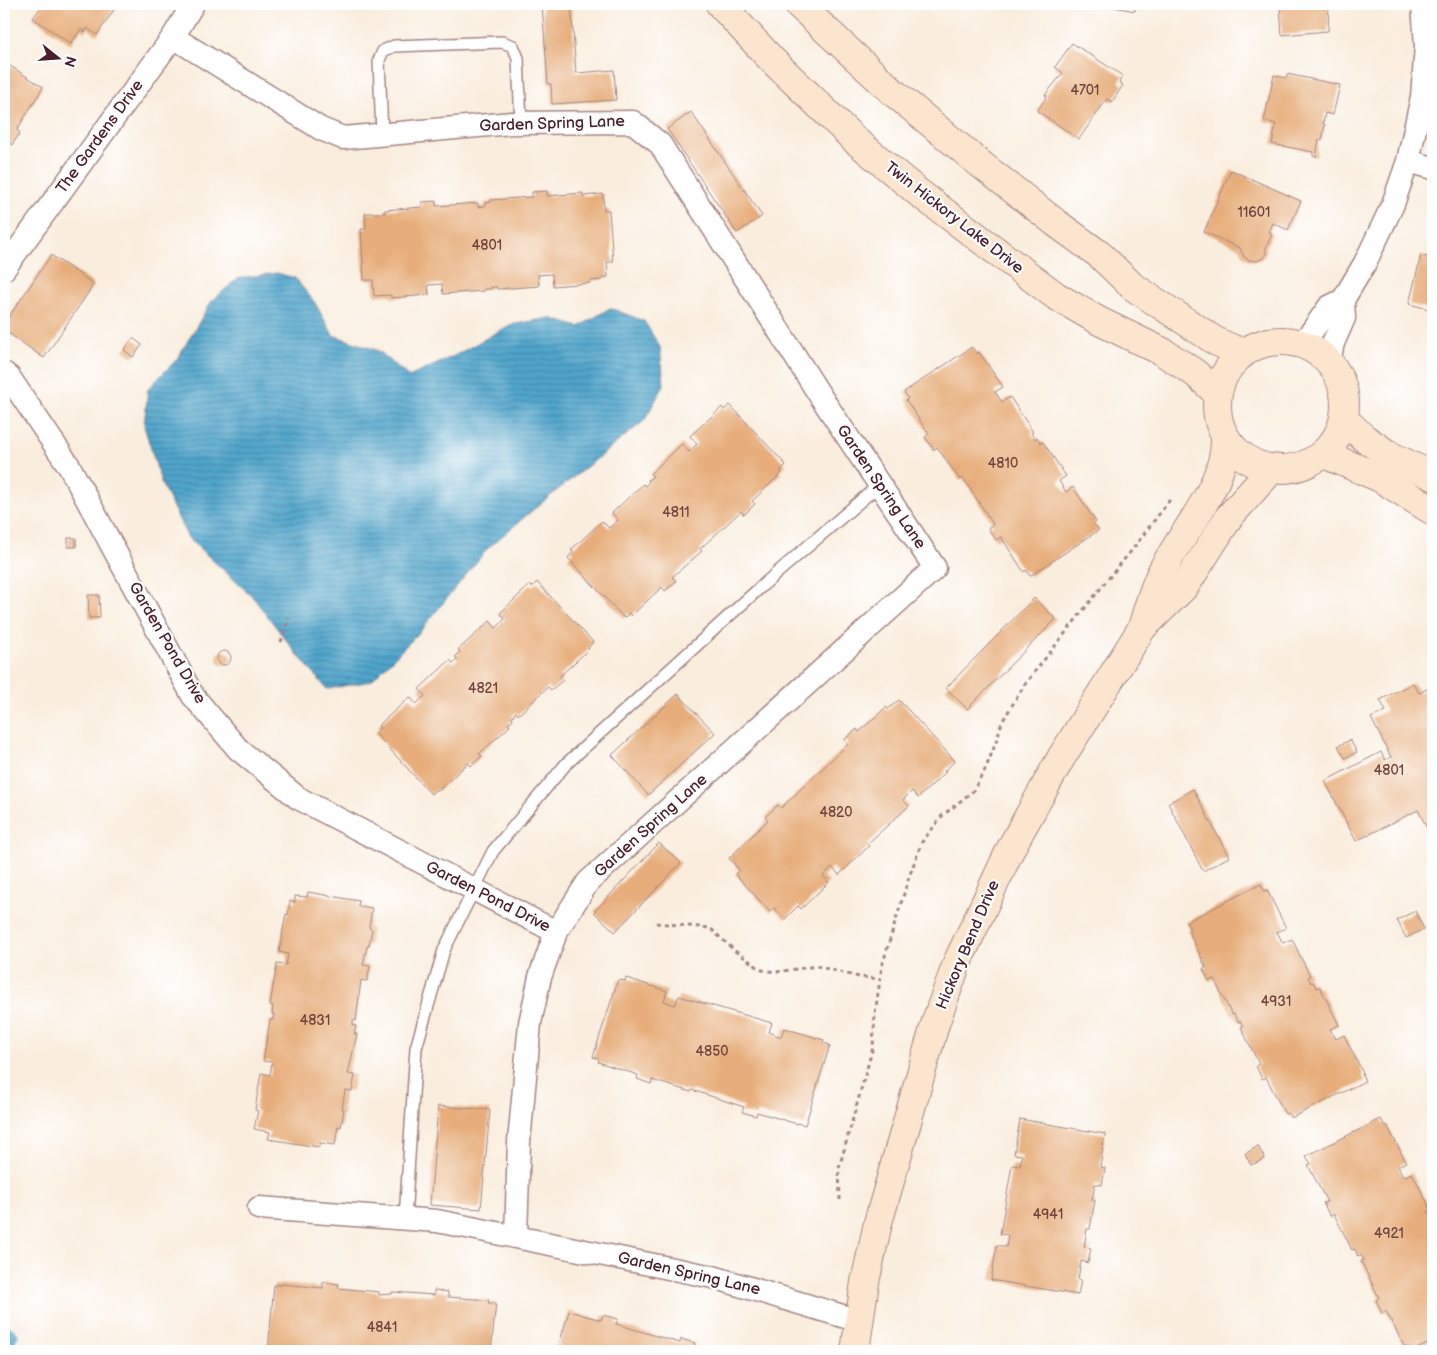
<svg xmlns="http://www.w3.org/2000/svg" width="1437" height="1355" viewBox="0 0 1437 1355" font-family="'Balsamiq Sans',sans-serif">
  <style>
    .water { fill: url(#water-rules); stroke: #4c627b }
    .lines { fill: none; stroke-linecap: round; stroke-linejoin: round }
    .stream { stroke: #4fa4cb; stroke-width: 9 }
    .building { fill: #e7ae7c }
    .lane-casing { stroke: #a28684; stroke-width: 14 }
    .street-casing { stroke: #a28684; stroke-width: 25 }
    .secondary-casing { stroke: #a28684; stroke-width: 30 }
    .path { stroke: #a28684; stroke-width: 3; stroke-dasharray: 4 4; stroke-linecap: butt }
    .lane { stroke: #fff; stroke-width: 11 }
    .street { stroke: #fff; stroke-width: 22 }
    .secondary { stroke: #fce5cf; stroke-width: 28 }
    .labels { text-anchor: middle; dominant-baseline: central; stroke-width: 4.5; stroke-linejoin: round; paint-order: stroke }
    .number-label { font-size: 14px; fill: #71433f }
    .street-label { font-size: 16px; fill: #4a1f2b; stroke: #fff }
  </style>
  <defs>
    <pattern id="water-rules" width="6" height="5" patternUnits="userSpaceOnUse" patternTransform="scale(1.25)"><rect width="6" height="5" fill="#4fa4cb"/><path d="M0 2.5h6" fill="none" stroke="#4485a5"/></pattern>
  </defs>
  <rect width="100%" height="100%" fill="#fff"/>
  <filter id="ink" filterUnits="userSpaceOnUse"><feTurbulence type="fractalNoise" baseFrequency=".02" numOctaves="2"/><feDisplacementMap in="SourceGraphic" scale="10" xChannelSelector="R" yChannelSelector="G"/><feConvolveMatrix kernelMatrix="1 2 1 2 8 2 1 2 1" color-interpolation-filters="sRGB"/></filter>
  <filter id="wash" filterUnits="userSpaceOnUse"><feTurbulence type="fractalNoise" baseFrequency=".0096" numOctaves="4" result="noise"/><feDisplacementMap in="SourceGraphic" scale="20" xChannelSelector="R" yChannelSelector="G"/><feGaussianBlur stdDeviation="1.12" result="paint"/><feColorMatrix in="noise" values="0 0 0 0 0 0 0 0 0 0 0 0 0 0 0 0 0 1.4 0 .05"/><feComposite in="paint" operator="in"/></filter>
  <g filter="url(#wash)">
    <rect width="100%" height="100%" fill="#f9eddd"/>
    <!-- water -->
    <polygon class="water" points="277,273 295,278 315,303 333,335 379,351 409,377 456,355 510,325 550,318 579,327 610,308 644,321 660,347 664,385 644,421 534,509 488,548 417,635 371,681 327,689 297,654 251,595 188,538 162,485 144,426 148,389 177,359 211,302 238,278"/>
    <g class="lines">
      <!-- stream -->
      <polyline class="stream" points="4,1327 14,1335 4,1351"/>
    </g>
    <g id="blocks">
      <!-- building -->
      <g class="building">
        <polygon points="43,4 118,4 97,35 87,28 85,32 81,29 71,44 33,18"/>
        <polygon points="542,4 571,4 576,73 614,70 616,100 552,104 551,84 548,84"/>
        <polygon points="1098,4 1136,4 1135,11"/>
        <polygon points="1266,4 1329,4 1328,31 1282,35 1280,6 1266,7"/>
        <polygon points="1072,43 1123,76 1119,82 1123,85 1112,102 1107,99 1079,139 1037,111 1047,96 1045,95 1063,73 1055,67"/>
        <polygon points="4,62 43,87 17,130 20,133 12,145 9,143 4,151"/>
        <polygon points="1287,74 1340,85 1333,115 1325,113 1323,124 1325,125 1322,140 1319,139 1316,157 1313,156 1313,152 1272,144 1276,124 1264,121 1274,75 1286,78"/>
        <polygon points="691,112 762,216 737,233 667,129"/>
        <polygon points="1231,170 1301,201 1288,230 1273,223 1269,232 1272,234 1266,248 1266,253 1263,258 1257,261 1249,260 1244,257 1240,248 1204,232"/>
        <polygon points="547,191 547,196 583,193 583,196 603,194 604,210 609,210 613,262 607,262 608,277 602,278 602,280 590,281 590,283 553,286 552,274 538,275 539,286 497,289 497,287 491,287 491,289 484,289 484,291 443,294 442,284 428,285 429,295 391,298 391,295 374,296 373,280 364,280 361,229 366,229 365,213 385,213 385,210 422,207 422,202 436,201 436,206 478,203 478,207 485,206 485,203 491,202 491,200 532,197 532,192"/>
        <polygon points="51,255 94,284 44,358 4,330 4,324"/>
        <polygon points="1421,255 1433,259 1433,310 1409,304"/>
        <polygon points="133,338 142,345 133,357 124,350"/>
        <polygon points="972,347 977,354 979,352 1003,387 995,392 1002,402 1010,397 1033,432 1031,433 1035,439 1037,437 1041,443 1043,442 1066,476 1059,481 1066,492 1073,487 1096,522 1094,524 1099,530 1030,576 1026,570 1024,572 1001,537 996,540 988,528 993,524 963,478 960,480 937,447 934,450 925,437 929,434 906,400 908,398 904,392"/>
        <polygon points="730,405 786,465 780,471 782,473 752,501 755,504 744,515 741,511 700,549 702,551 672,577 676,581 665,591 662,587 631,616 629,613 624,618 568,558 573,552 571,550 602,521 609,528 618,520 612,513 643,484 645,486 649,482 648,480 653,476 650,474 682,444 689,452 697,444 690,436 722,407 724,410"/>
        <rect x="68" y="538" width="8" height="9"/>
        <polygon points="537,582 593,642 588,648 589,649 560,676 563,680 551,690 548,687 518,715 516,712 512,717 513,719 508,724 510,726 479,754 482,756 471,766 468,763 438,791 436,789 431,794 375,733 380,728 378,726 410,697 416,704 425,696 419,689 450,660 453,663 458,659 455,657 460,652 458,650 490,621 496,628 505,619 500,613 530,585 532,587"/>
        <polygon points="88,595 99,595 100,618 89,618"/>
        <polygon points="1034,598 1056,619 967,709 946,688"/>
        <circle cx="224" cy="658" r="7"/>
        <polygon points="1413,683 1419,693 1433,686 1433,840 1418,810 1356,841 1325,781 1381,752 1385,760 1391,757 1371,718 1386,711 1380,700"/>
        <polygon points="678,694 715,733 648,795 612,755"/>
        <polygon points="899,700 955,761 944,771 946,772 918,798 912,791 903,800 909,806 867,844 869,846 839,875 832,867 823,876 829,882 801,909 798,906 785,919 774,908 770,912 735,874 739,870 729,858 768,820 765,817 778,805 781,808 848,744 844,740 857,729 859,732 886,707 888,709"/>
        <polygon points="1350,740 1357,752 1345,758 1338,746"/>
        <polygon points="1193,789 1229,857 1203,871 1168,803"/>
        <polygon points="659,843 681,863 615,932 594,912"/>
        <polygon points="1261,884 1264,891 1267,890 1286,928 1277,932 1283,943 1292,939 1310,976 1308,977 1311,983 1313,982 1317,988 1320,987 1339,1025 1330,1029 1336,1039 1344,1035 1363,1073 1362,1074 1365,1081 1291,1118 1288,1113 1285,1114 1266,1077 1262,1079 1256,1066 1259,1064 1241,1027 1243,1026 1240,1021 1238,1022 1234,1014 1232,1015 1214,979 1209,981 1203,969 1206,967 1188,930 1190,930 1186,922"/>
        <polygon points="308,892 359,901 358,906 372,908 369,928 372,929 369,946 367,946 363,965 370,966 367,981 361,980 356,1021 353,1020 353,1025 356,1026 354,1034 357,1034 348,1074 355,1075 352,1091 345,1090 342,1109 344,1109 341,1127 338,1126 335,1145 320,1143 319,1147 268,1139 270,1132 254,1129 258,1111 255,1110 261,1073 270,1075 272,1062 263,1061 270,1020 273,1020 274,1014 272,1014 273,1006 270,1005 277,964 286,965 288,954 279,952 286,914 288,915 290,901 295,902 295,896 307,897"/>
        <polygon points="1415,911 1424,929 1406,938 1397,920"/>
        <polygon points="626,978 667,991 664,1001 675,1005 679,996 772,1023 769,1032 781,1037 784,1028 824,1040 823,1043 830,1045 805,1125 797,1123 797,1124 757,1112 756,1116 742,1112 744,1107 692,1090 691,1092 652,1080 651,1084 637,1079 638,1075 598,1062 599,1059 593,1057 618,980 625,981"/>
        <polygon points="438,1106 490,1110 481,1209 430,1205"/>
        <polygon points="1020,1119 1105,1134 1100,1167 1105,1168 1102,1185 1095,1184 1092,1200 1095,1200 1090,1229 1087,1229 1084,1247 1091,1248 1088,1263 1081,1261 1078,1279 1081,1280 1078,1295 991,1280 997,1245 1006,1247 1008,1235 1000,1234 1012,1165 1020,1166 1022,1155 1014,1154"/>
        <polygon points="1381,1119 1385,1126 1387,1125 1406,1162 1398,1166 1403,1177 1412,1173 1431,1210 1428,1212 1431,1217 1433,1216 1433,1341 1413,1351 1410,1351 1408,1347 1405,1348 1386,1311 1382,1313 1376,1300 1379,1298 1361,1261 1364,1260 1361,1255 1358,1256 1355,1249 1352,1250 1334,1214 1330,1216 1323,1203 1327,1202 1308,1165 1311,1164 1306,1156"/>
        <polygon points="1258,1146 1265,1159 1251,1165 1245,1154"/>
        <polygon points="323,1282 339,1284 338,1288 379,1292 379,1295 392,1294 392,1292 434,1295 434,1290 448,1292 448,1297 489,1300 488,1303 496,1303 491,1351 268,1351 274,1285 282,1285 282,1284 323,1288"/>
        <polygon points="569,1311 601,1320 603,1315 618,1319 616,1324 680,1343 681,1339 695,1343 694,1347 706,1351 557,1351"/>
      </g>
    </g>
  </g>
  <g filter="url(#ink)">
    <use href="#blocks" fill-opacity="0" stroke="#a28684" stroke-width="1"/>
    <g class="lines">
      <!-- lane casing -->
      <g class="lane-casing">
        <g id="lane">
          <polyline points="382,135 379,60 383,51 394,46 502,42 513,46 518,58 521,123"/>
          <polyline points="405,1219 416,1048 444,950 493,851 566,764 763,585 880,484"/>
        </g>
      </g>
      <!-- street casing -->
      <g class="street-casing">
        <g id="street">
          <polyline points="173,37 321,129 343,138 512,123 633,122 660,144 821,397 935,568 588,882 556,932 540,977 530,1023 519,1142 516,1237"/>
          <polyline points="1408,161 1433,168"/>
          <polyline points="4,269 173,37 193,4"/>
          <polyline points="1299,344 1310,334 1329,307 1343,300"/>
          <polyline points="1329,362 1333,343 1344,318 1343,300 1365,263 1393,204 1408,161 1422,97 1426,46 1423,4"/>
          <polyline points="4,373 9,377 69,466 193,696 238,749 298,798 556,932"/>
          <polyline points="259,1208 437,1221 713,1277 859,1321"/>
        </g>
      </g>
      <!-- secondary casing -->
      <g class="secondary-casing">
        <g id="secondary">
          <polyline points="720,4 771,59 855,140 919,193 1056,296 1099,321 1163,352 1195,373 1217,393"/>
          <polyline points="798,4 893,92 974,159 1056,223 1100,255 1132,286 1217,342 1243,353"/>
          <circle cx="1281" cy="405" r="64"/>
          <polyline points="1344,419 1364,438 1389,455 1433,476"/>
          <path d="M1225 439C1226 484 1183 531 1163 569 1153 588 1148 608 1142 628L1185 586 1229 517 1272 469"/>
          <polyline points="1324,454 1380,478 1433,511"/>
          <polyline points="855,1351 865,1282 878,1223 936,1021 957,963 1012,846 1061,758 1142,628"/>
        </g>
      </g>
      <!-- path -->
      <g class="path">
        <polyline points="281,642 289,618"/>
        <polyline points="656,923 710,928 735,951 762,970 776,972 817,966 859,977 880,979"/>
        <polyline points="840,1200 839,1168 873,1047 875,1014 882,966 909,877 922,842 942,816 973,791 985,770 995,745 1002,722 1025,684 1112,574 1132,550 1172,497"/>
      </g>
      <!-- lane -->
      <use href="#lane" class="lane"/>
      <!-- street -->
      <use href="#street" class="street"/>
      <!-- secondary -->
      <use href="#secondary" class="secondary"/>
    </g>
  </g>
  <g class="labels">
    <!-- number labels -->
    <g class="number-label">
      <text x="1085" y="90">4701</text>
      <text x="1254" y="212">11601</text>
      <text x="487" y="245">4801</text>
      <text x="1003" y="463">4810</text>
      <text x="676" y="512">4811</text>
      <text x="483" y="688">4821</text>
      <text x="1389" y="770">4801</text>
      <text x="836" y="812">4820</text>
      <text x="1276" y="1001">4931</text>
      <text x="315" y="1020">4831</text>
      <text x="712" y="1051">4850</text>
      <text x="1048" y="1214">4941</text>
      <text x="1389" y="1233">4921</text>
      <text x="382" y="1327">4841</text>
    </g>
    <!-- street labels -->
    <g class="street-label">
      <text transform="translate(552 124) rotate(-2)">Garden Spring Lane</text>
      <text transform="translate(100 137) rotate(-54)">The Gardens Drive</text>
      <text transform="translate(954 218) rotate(38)">Twin Hickory Lake Drive</text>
      <text transform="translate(881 487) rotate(56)">Garden Spring Lane</text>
      <text transform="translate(167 643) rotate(60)">Garden Pond Drive</text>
      <text transform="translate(651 826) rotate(-42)">Garden Spring Lane</text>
      <text transform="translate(488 897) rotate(27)">Garden Pond Drive</text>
      <text transform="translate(968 945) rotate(-67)">Hickory Bend Drive</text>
      <text transform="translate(689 1274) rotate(13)">Garden Spring Lane</text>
    </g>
  </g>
  <!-- margin -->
  <rect width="1437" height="1355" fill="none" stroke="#fff" stroke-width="20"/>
  <!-- north arrow -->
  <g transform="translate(58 58) rotate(107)" stroke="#ffffff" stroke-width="4" paint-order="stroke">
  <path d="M0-4L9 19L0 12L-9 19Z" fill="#4a1f2b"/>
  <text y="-8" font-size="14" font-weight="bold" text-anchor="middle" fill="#4a1f2b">N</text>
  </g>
</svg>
